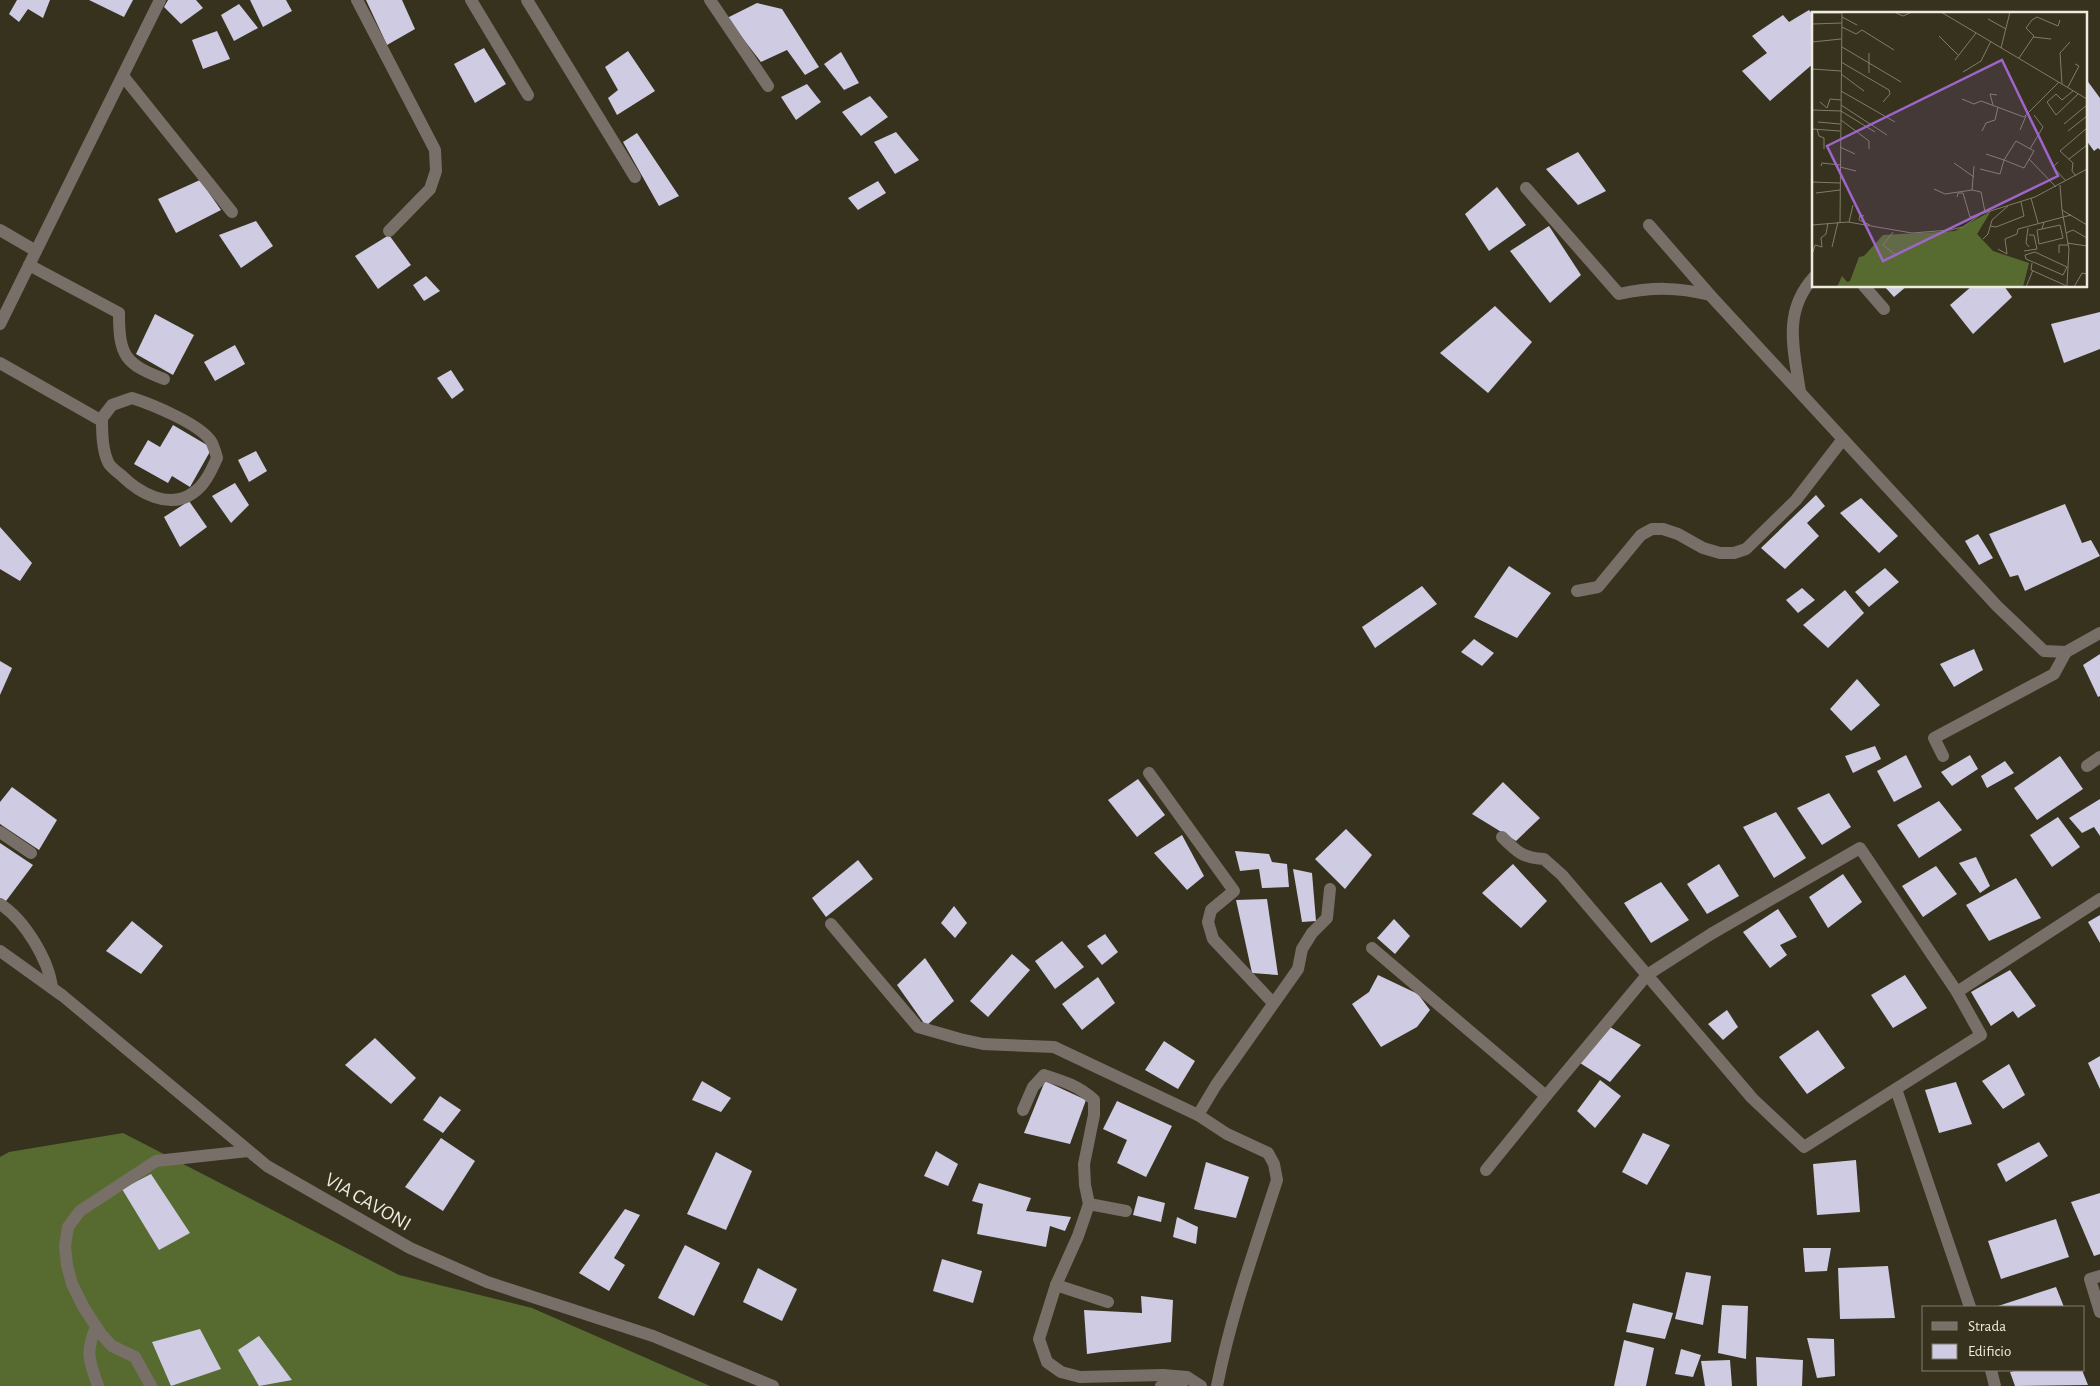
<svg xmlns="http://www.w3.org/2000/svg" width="2100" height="1386" viewBox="0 0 2100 1386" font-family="'Alegreya Sans',sans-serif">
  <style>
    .forest { fill: #576b31 }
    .building { fill: #cecbe3 }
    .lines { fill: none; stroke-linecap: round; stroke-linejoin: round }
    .minor { stroke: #786f68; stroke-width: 12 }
    .labels { text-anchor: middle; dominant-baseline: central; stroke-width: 5; stroke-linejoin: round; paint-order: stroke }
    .street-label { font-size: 20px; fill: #eeecdf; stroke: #36321e }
    .inset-road { fill: none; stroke: #807c6b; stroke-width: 1 }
    .view { fill: #9e66c9; fill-opacity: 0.15; stroke: #9e66c9; stroke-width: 2.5 }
    .inset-edge { fill: none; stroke: #eeecdf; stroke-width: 2.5 }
  </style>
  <rect width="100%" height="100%" fill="#36321e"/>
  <!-- forest -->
  <polygon class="forest" points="123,1133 399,1275 532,1308 710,1386 0,1386 0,1157 9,1152"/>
  <!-- building -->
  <g class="building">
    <polygon points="17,0 50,0 43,18 28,9 19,22 9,14"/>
    <polygon points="89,0 133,0 124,17"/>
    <polygon points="168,0 196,0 203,8 181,24 164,7"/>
    <polygon points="250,0 286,0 292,11 263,27"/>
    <polygon points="366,0 402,0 415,29 387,45"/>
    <polygon points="757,3 782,9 819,67 805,75 787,50 761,62 727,18"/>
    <polygon points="239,4 258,28 234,41 221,15"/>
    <polygon points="1809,10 1814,16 1814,63 1770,101 1742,71 1767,53 1752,36 1783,15 1789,22"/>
    <polygon points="217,31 230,59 203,69 192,40"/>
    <polygon points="484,48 506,84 475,103 454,64"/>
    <polygon points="628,51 655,91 617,115 608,98 618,90 605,67"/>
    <polygon points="841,52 859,83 844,90 824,64"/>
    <polygon points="2086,79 2100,98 2100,150 2098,148 2094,151 2086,140"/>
    <polygon points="807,84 821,102 796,120 781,97"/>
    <polygon points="870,96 888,117 861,136 842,112"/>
    <polygon points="896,132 919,160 895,174 874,142"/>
    <polygon points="637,133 679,196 659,206 623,142"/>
    <polygon points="1578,152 1606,191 1578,205 1546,169"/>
    <polygon points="200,180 221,210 176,233 158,199"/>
    <polygon points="878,181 886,193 858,210 848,198"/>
    <polygon points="1497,187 1526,225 1489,251 1465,214"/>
    <polygon points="256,221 273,246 241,268 219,235"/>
    <polygon points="1549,226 1581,275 1550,303 1510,251"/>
    <polygon points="389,235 411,265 378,289 355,256"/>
    <polygon points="426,276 440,291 424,301 413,285"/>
    <polygon points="1884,286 1907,286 1894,297"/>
    <polygon points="1972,286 2004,286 2012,297 1973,334 1950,305"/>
    <polygon points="1495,306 1532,342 1488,393 1440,353"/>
    <polygon points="2100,312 2100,349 2064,363 2051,324"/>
    <polygon points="155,314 194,335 173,375 136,354"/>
    <polygon points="235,345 245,364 215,381 204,362"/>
    <polygon points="451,370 464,390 452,399 437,378"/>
    <polygon points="173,425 212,448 190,487 172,476 168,483 134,464 148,440 160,447"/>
    <polygon points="256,451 267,471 249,482 238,460"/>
    <polygon points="235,483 249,505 231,523 212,496"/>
    <polygon points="1816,495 1825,506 1807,523 1819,536 1785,569 1761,548"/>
    <polygon points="1861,498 1898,536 1879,553 1840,513"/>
    <polygon points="189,501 207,527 180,547 164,517"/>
    <polygon points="2065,504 2082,543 2091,540 2100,556 2025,591 2018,575 2010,577 1989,534"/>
    <polygon points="0,527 32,563 20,581 0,569"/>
    <polygon points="1978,534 1993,558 1979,565 1965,541"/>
    <polygon points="1509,566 1551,593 1517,638 1474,617"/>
    <polygon points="1885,568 1899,582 1869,607 1855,592"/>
    <polygon points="1422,586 1437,604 1375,648 1362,627"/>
    <polygon points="1802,588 1815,600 1798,613 1786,600"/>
    <polygon points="1845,590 1864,613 1828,648 1803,625"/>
    <polygon points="1474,639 1494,653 1482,666 1461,652"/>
    <polygon points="1974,649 1983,670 1954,687 1940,664"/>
    <polygon points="2100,654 2100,696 2098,697 2083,665"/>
    <polygon points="0,661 12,668 0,695"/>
    <polygon points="1857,679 1880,705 1851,731 1830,709"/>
    <polygon points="1875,746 1881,759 1853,773 1845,756"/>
    <polygon points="1906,755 1922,787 1894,802 1877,771"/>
    <polygon points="1970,755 1978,769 1952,786 1941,772"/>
    <polygon points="2060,756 2083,789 2037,820 2014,788"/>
    <polygon points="2005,761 2014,773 1987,788 1981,776"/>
    <polygon points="1138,779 1165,815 1137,837 1108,800"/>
    <polygon points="1503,782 1540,818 1516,841 1472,814"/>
    <polygon points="12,787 57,820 39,850 0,824 0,802"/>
    <polygon points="1829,793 1851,827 1822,845 1797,808"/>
    <polygon points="2100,799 2100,836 2094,827 2082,833 2069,818"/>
    <polygon points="1939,801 1962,830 1919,858 1897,825"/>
    <polygon points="1776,812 1806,858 1774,878 1743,827"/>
    <polygon points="2058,817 2080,847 2052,867 2030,835"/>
    <polygon points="1346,829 1372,855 1345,889 1315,859"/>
    <polygon points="1182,835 1204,876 1187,890 1154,853"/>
    <polygon points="0,843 33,865 6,901 0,898"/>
    <polygon points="1235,851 1269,854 1272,862 1287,864 1289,887 1262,888 1259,869 1240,871"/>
    <polygon points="1976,857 1990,886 1980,893 1959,863"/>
    <polygon points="858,860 873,879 826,917 812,898"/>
    <polygon points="1513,864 1547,901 1521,928 1482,893"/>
    <polygon points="1719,864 1739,896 1707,914 1687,884"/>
    <polygon points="1936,866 1957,894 1923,917 1902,886"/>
    <polygon points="1293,869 1312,873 1316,921 1302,922"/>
    <polygon points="1843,874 1862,902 1828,928 1809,897"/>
    <polygon points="2016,878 2041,918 1989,941 1966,905"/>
    <polygon points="1661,882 1689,920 1651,943 1624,903"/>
    <polygon points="1267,899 1278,975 1252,973 1236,900"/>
    <polygon points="954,906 967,923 955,938 941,923"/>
    <polygon points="1778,909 1797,937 1780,945 1787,955 1770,968 1743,932"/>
    <polygon points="2100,915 2100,943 2088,922"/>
    <polygon points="1394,919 1410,936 1395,954 1377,938"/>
    <polygon points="132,921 163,946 141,974 106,951"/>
    <polygon points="1105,934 1118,952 1102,965 1087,946"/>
    <polygon points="1062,941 1084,967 1055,989 1035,961"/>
    <polygon points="1012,954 1030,970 988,1017 970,1001"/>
    <polygon points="925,958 954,1001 926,1026 897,985"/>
    <polygon points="2010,970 2036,1006 2018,1018 2013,1011 1991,1026 1971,992"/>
    <polygon points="1378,975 1418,994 1430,1010 1417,1027 1381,1047 1352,1004 1369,992"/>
    <polygon points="1905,975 1927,1008 1893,1028 1871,995"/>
    <polygon points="1098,977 1115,1003 1082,1030 1062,1004"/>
    <polygon points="1727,1010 1738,1027 1723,1040 1708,1024"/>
    <polygon points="1610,1027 1641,1045 1610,1082 1580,1063"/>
    <polygon points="1818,1030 1845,1068 1807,1094 1779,1057"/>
    <polygon points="375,1038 416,1078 391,1104 345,1065"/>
    <polygon points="1164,1041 1195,1061 1178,1089 1145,1070"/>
    <polygon points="2100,1056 2100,1089 2088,1063"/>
    <polygon points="2009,1064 2025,1095 2003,1109 1982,1081"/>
    <polygon points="1600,1080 1621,1096 1595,1128 1577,1111"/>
    <polygon points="702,1081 731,1098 721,1112 692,1100"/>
    <polygon points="1045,1081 1086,1100 1070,1144 1024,1133"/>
    <polygon points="1956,1082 1972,1124 1939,1133 1925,1090"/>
    <polygon points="440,1096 461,1110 443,1133 423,1120"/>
    <polygon points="1117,1101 1172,1126 1146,1177 1117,1163 1127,1140 1103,1129"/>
    <polygon points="1643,1133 1670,1145 1647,1185 1622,1172"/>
    <polygon points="441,1138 475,1161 443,1211 405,1187"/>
    <polygon points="2039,1142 2048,1156 2006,1182 1997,1164"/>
    <polygon points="936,1151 958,1164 948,1186 924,1176"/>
    <polygon points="716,1152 752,1171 726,1230 687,1214"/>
    <polygon points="1856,1160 1860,1212 1817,1215 1813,1164"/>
    <polygon points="1206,1162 1249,1177 1236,1218 1194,1209"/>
    <polygon points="151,1174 190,1233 159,1250 122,1189"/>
    <polygon points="979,1183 1031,1198 1026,1211 1071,1217 1065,1231 1050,1226 1046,1247 977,1234 983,1204 972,1201"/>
    <polygon points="2100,1193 2100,1254 2094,1256 2071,1202"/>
    <polygon points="1138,1196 1165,1203 1161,1222 1133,1215"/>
    <polygon points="625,1209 640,1215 614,1258 625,1265 609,1291 579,1273"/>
    <polygon points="1177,1217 1198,1227 1196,1244 1173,1237"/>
    <polygon points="2056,1219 2069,1257 2001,1279 1988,1241"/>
    <polygon points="685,1245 720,1263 694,1316 658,1298"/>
    <polygon points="1803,1248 1831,1248 1827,1271 1805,1272"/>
    <polygon points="942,1259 982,1271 973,1303 933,1291"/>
    <polygon points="1888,1266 1895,1318 1840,1319 1838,1268"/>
    <polygon points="758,1268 797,1289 782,1321 743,1302"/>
    <polygon points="1686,1272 1711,1276 1703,1325 1675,1319"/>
    <polygon points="2056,1287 2064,1307 1998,1307 1998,1306"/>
    <polygon points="1141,1296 1173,1300 1171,1342 1087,1354 1084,1310 1142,1313"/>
    <polygon points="1633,1303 1673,1313 1665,1339 1626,1332"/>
    <polygon points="1722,1305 1748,1306 1746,1359 1718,1353"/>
    <polygon points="200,1329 221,1369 171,1386 152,1342"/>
    <polygon points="259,1336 292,1380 259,1386 238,1350"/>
    <polygon points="1807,1338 1834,1339 1835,1376 1817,1378"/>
    <polygon points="1624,1340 1654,1348 1646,1386 1614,1386"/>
    <polygon points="1681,1349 1701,1355 1693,1377 1675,1374"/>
    <polygon points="1756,1357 1803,1360 1802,1386 1757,1386"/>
    <polygon points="1730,1360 1732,1386 1705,1386 1701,1361"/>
    <polygon points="2018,1370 2082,1370 2088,1385 2015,1386 2010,1372"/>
  </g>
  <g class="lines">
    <!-- minor -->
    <g class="minor">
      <polyline points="357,0 435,150 436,171 430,189 389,231"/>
      <polyline points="471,0 528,95"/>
      <polyline points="527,0 635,177"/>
      <polyline points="710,0 768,86"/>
      <polyline points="123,76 232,212"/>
      <path d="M1526 188 1619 294C1652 287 1677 287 1710 295L1997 606 2044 651 2066 652 2100 633"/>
      <polyline points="1649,225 1710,295"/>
      <polyline points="0,230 36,251"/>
      <path d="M29 265 119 313C119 356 125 364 164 379"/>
      <polyline points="1864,286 1884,309"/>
      <polyline points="0,324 160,0"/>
      <polyline points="0,363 102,421"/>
      <path d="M1800 392C1794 350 1782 312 1814 277"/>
      <path d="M132 398C151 404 203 425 212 443 214 448 216 453 217 458 211 471 205 485 193 493 169 510 139 493 121 475 117 472 112 468 109 464 102 451 102 432 102 418L112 405Z"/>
      <polyline points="1577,591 1598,587 1641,535 1652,529 1663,529 1678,534 1703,548 1720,553 1734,553 1746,549 1796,500 1843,439"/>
      <polyline points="1943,756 1934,738 2054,674 2066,652"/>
      <polyline points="2087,766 2100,757"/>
      <polyline points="1149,773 1234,891 1211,910 1208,922 1213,939 1273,1003"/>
      <polyline points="0,832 31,853"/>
      <polygon points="1860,848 1957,992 1981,1035 1804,1147 1752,1098 1647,975 1711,934"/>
      <path d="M0 904C24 919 49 960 52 988"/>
      <polyline points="831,924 918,1027 960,1039 983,1044 1054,1047 1198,1115 1216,1085 1298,969 1302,949 1312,933 1327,918 1330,889"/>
      <path d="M1372 948 1546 1096 1647 975 1562 875 1544 859C1523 858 1517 852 1502 837"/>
      <polyline points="0,951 63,996 267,1166 410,1248 487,1282 653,1336 773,1386"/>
      <polyline points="1957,992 2100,899"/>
      <polyline points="1896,1089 1970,1307"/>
      <path d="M1023 1110 1033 1087 1044 1075C1063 1081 1079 1086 1094 1100V1115L1084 1164 1085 1185 1089 1204 1078 1236 1056 1285 1039 1339 1047 1362 1061 1372 1080 1377 1163 1375 1187 1377 1201 1386"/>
      <path d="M1198 1115 1227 1134 1268 1153 1274 1164 1277 1180C1255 1248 1231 1315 1217 1386"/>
      <polyline points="1486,1170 1546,1096"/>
      <polyline points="1089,1204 1126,1211"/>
      <polyline points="2100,1276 2090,1279 2100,1312"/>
      <polyline points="1056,1285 1108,1302"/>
      <path d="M96 1327C85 1353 89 1360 98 1386"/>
      <polyline points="1991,1370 1995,1386"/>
      <polyline points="151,1386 135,1357 112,1346 101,1334 84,1308 72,1284 67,1265 65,1246 68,1227 80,1211 156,1161 248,1151"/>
      <polyline points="1161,1386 1167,1384 1182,1386"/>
    </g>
  </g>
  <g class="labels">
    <!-- street labels -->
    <g class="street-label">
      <text transform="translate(368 1202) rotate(30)">VIA CAVONI</text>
    </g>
  </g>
  <!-- overview -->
  <g transform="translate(1812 12)">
    <rect width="275" height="275" fill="#36321e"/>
    <path d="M179 199 165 222 181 239 217 251 211 275H25L30 264 35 270 38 269 47 245 52 244 71 223 143 219Z" fill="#576b31"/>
    <path class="inset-road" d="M82 0 91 4 100 0M129 0 275 87M0 1H30M30 5 45 13M176 7 194 17M0 12 30 11M30 15 44 22 50 18 82 38M127 24 147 44M221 25 239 27M0 30 29 27M30 35 89 70M189 36 198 0M207 46 222 24 214 16 220 8 225 5 246 14 248 8M143 48 164 21M29 50 77 78 78 82 71 90M0 57 29 59M151 60 169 49 179 29M57 61V41M29 62 52 79M250 72 248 41 258 30M256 75 267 54 263 52M29 79 83 110M261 79 250 88 244 82 235 90 244 103 266 82M150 87 162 92 169 89 212 105 247 70M8 90 15 96 18 87 29 88M29 93 75 123M181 93 178 82 185 83M0 98 29 99 63 120M29 108 57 129V137M6 110 28 112M252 112 275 93M0 117 28 119M5 117 7 124 12 126V137M208 118 214 104M170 119 174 111 183 108 186 95M256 119 275 104M204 129 222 139 212 156 192 148ZM28 135 43 142M218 137 231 115 222 103M217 147 244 175M257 147 275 133M246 150 241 155 254 169M142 151 162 165M9 154 10 151 28 153M28 155 44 159M168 157 188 162 192 148 174 142M264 164 260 159 261 151 248 139 275 116M0 170 28 171M248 173 250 198 275 213M122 177 133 182 160 178 162 154M160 178 169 180 173 200M4 181 28 178M145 185 146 181H151L158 205 167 202M219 186 226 211M250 198 257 237 255 273M52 204 48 203 47 208 58 213M28 210 30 0M37 210 41 193M0 213 36 210 100 221 138 218 151 215 169 202 223 185 275 157M178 214 184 215 212 204 209 190M216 216 214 231 217 235M230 217 248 213 251 226 227 232 225 218 230 217 232 210M81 220 71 233 85 244M254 221 261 218 275 226M171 227 176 222 180 208 196 194M255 231 275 234M20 235 26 210M186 237 195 242 193 227 205 222 206 217 259 203M212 239 225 237 222 223H217M1 240 3 233 10 235 9 226 14 222 16 211M223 240 255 255 251 263 214 247 213 243ZM247 241V233H256M220 251 219 258 257 275M214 275 221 258M262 275 270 261 275 262"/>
    <path class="view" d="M190 48 246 164 71 249 15 134Z"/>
    <rect width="275" height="275" class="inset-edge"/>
  </g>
  <!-- legend -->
  <rect x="1922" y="1306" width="162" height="65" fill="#36321e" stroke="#807c6b"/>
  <rect x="1932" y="1322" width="25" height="8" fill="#786f68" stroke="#807c6b"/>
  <text x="1968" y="1331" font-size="15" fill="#eeecdf">Strada</text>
  <rect x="1932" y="1344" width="25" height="15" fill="#cecbe3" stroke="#807c6b"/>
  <text x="1968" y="1356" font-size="15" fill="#eeecdf">Edificio</text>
</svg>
